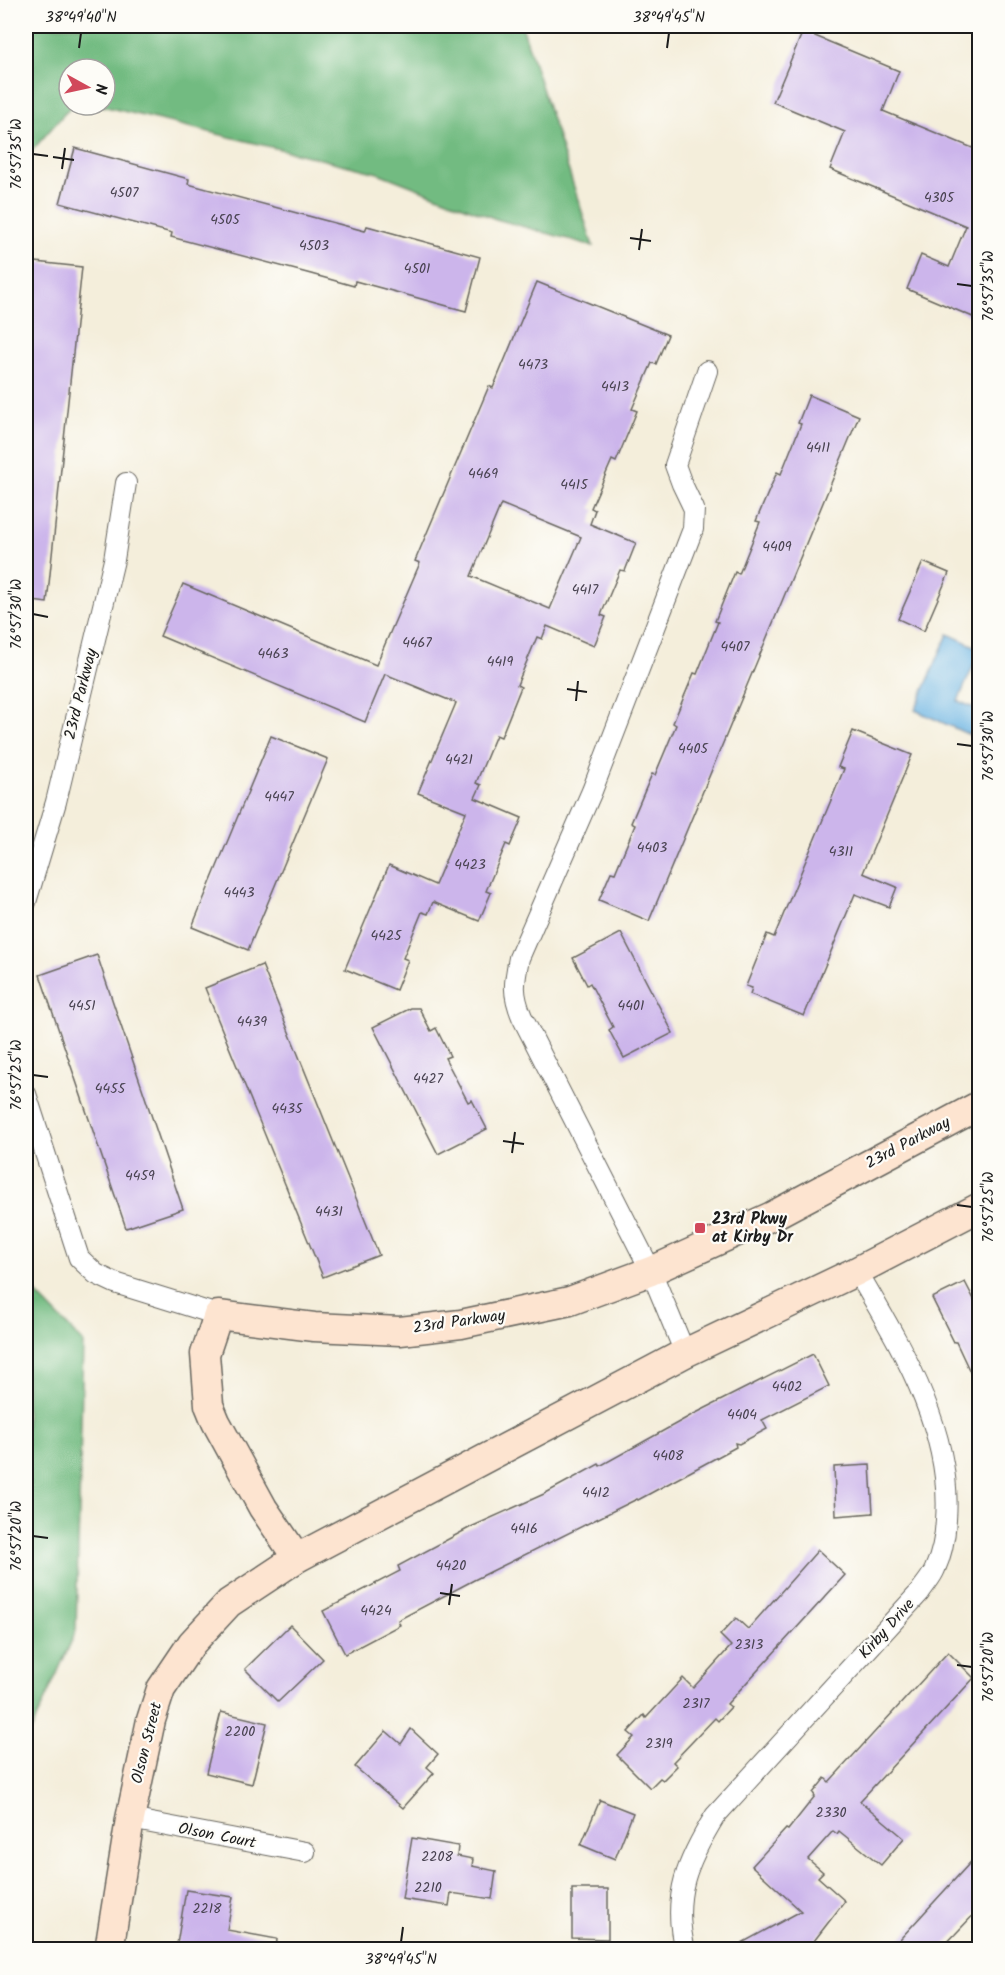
<svg xmlns="http://www.w3.org/2000/svg" width="1005" height="1975" viewBox="0 0 1005 1975" font-family="Kalam,sans-serif">
  <style>
    .forest { fill: #72bb81; stroke: #476c4e; stroke-width: 1.5 }
    .water { fill: #6bb4e3; stroke: #446880; stroke-width: 1.5 }
    .building { fill: #ccb5eb; fill-rule: evenodd }
    .lines { fill: none; stroke-linecap: round; stroke-linejoin: round }
    .street-casing { stroke: #68665f; stroke-width: 22 }
    .secondary-casing { stroke: #68665f; stroke-width: 31 }
    .street { stroke: #fff; stroke-width: 20 }
    .secondary { stroke: #fde4d0; stroke-width: 28 }
    .ticks { fill: none; stroke: #1c1c1c; stroke-width: 2 }
    .poi-dot { fill: #d1495b; stroke: #fdfcf7; stroke-width: 2 }
    .labels { text-anchor: middle; dominant-baseline: central; stroke-width: 4.5; stroke-linejoin: round; paint-order: stroke }
    .number-label { font-size: 14px; fill: #484250 }
    .street-label { font-size: 16px; fill: #1c1c1c; stroke: #fdfcf7 }
    .poi-label { font-size: 16px; font-weight: bold; fill: #1c1c1c; stroke: #fdfcf7; text-anchor: start }
    .neatline { fill: none; stroke: #1c1c1c; stroke-width: 2 }
    .ticks-label { font-size: 15px; text-anchor: middle; fill: #1c1c1c }
  </style>
  <rect width="100%" height="100%" fill="#fdfcf7"/>
  <filter id="ink" filterUnits="userSpaceOnUse"><feTurbulence type="fractalNoise" baseFrequency=".0167" numOctaves="2"/><feDisplacementMap in="SourceGraphic" scale="12" xChannelSelector="R" yChannelSelector="G"/><feConvolveMatrix kernelMatrix="1 2 1 2 8 2 1 2 1" color-interpolation-filters="sRGB"/></filter>
  <filter id="wash" filterUnits="userSpaceOnUse"><feTurbulence type="fractalNoise" baseFrequency=".008" numOctaves="4" result="noise"/><feDisplacementMap in="SourceGraphic" scale="24" xChannelSelector="R" yChannelSelector="G"/><feGaussianBlur stdDeviation="1.35" result="paint"/><feColorMatrix in="noise" values="0 0 0 0 0 0 0 0 0 0 0 0 0 0 0 0 0 1.4 0 .05"/><feComposite in="paint" operator="in"/></filter>
  <g filter="url(#wash)">
    <rect width="100%" height="100%" fill="#f4eedb"/>
    <!-- forest -->
    <g class="forest">
      <polygon points="26,26 522,26 593,246 496,219 378,173 98,105 105,105 105,69 69,69 69,105 72,105 29,154 26,165"/>
      <polygon points="26,1283 83,1342 76,1631 26,1742"/>
    </g>
    <!-- water -->
    <polygon class="water" points="948,634 979,648 979,653 958,701 979,710 979,725 974,737 915,710"/>
    <g id="blocks">
      <!-- building -->
      <g class="building">
        <polygon points="803,31 899,71 883,111 980,151 980,320 907,289 921,255 949,267 966,226 830,169 845,132 773,102"/>
        <polygon points="75,148 189,179 188,184 365,231 367,226 480,257 466,311 355,281 354,286 311,274 171,237 172,233 60,203"/>
        <polygon points="26,261 82,267 47,603 26,600"/>
        <path d="M537 282 668 335 656 364 652 363 632 409 637 411 616 462 612 460 591 508 595 510 590 524 636 543 625 571 620 570 601 615 606 617 594 646 547 626 542 639 537 637 517 685 521 687 501 737 496 735 476 783 481 785 475 798 522 818 510 846 506 844 486 891 491 893 479 921 433 902 428 914 422 912 403 958 408 960 396 990 345 969 389 865 435 885 466 812 418 793 456 703 385 674 365 722 160 636 183 584 376 665 420 563 415 561 489 386 493 388ZM501 504 581 537 550 609 471 576Z"/>
        <polygon points="809,395 859,416 649,921 599,900 611,872 615,873 635,825 631,823 652,774 655,775 676,725 673,723 694,673 697,674 718,622 715,621 735,572 739,574 760,522 756,521 777,472 781,474 801,424 798,423"/>
        <polygon points="923,562 949,573 924,631 898,619"/>
        <polygon points="853,731 912,755 863,873 897,887 889,907 855,894 804,1016 750,994 752,988 746,986 767,934 774,937 844,769 838,767"/>
        <polygon points="271,736 328,759 248,950 192,927"/>
        <polygon points="621,933 673,1033 624,1058 609,1030 613,1027 590,983 587,985 573,958"/>
        <polygon points="97,955 183,1209 126,1228 40,975"/>
        <polygon points="262,965 379,1255 323,1277 205,988"/>
        <polygon points="411,1008 419,1008 431,1031 436,1028 450,1056 445,1058 468,1102 472,1100 487,1129 438,1154 373,1027"/>
        <polygon points="965,1282 980,1311 980,1393 956,1342 954,1342 932,1298"/>
        <polygon points="813,1354 829,1386 762,1420 767,1429 739,1444 735,1443 736,1447 638,1500 637,1499 474,1580 398,1620 400,1625 345,1654 323,1611 400,1571 398,1566 471,1527 544,1494 599,1464 600,1466 690,1416"/>
        <polygon points="870,1465 873,1513 836,1516 834,1467"/>
        <polygon points="818,1550 845,1575 727,1704 731,1707 718,1721 715,1718 673,1762 677,1766 663,1780 660,1778 650,1788 617,1755 634,1737 628,1732 644,1715 646,1718 683,1678 693,1688 731,1646 720,1635 736,1618 748,1629"/>
        <polygon points="290,1625 323,1659 278,1702 245,1669"/>
        <polygon points="948,1652 974,1678 860,1801 904,1838 881,1865 839,1831 837,1834 833,1831 808,1859 823,1872 818,1877 845,1901 807,1950 729,1950 801,1911 752,1866 786,1829 788,1830 815,1796 813,1793 825,1778 829,1782"/>
        <polygon points="221,1712 267,1723 252,1784 206,1773"/>
        <polygon points="411,1729 438,1754 427,1767 434,1773 403,1808 355,1767 386,1731 401,1744"/>
        <polygon points="600,1800 633,1813 615,1859 581,1845"/>
        <polygon points="412,1838 458,1846 457,1856 473,1859 472,1866 496,1871 492,1899 451,1893 449,1906 402,1899"/>
        <polygon points="980,1852 980,1908 940,1950 890,1950"/>
        <polygon points="572,1889 608,1889 608,1939 572,1938"/>
        <polygon points="186,1890 233,1897 227,1930 277,1939 276,1950 176,1950"/>
      </g>
    </g>
  </g>
  <g filter="url(#ink)">
    <use href="#blocks" fill-opacity="0" stroke="#68665f" stroke-width="1.5"/>
    <g class="lines">
      <!-- street casing -->
      <g class="street-casing">
        <g id="street">
          <polyline points="26,902 56,802 114,560 126,483"/>
          <polyline points="26,1094 79,1258 96,1274 115,1283 218,1315"/>
          <path d="M685 1353 651 1271 522 1017C512 993 514 983 519 958L592 791 693 529 694 509 682 484 675 465 707 371"/>
          <polyline points="130,1819 305,1852"/>
          <path d="M685 1950C671 1896 688 1860 715 1816L920 1592C925 1584 932 1577 935 1569 942 1554 945 1537 946 1520 953 1430 901 1347 857 1271"/>
        </g>
      </g>
      <!-- secondary casing -->
      <g class="secondary-casing">
        <g id="secondary">
          <polyline points="297,1558 263,1508 216,1422 209,1405 205,1354 218,1315 314,1327 400,1331 461,1324 570,1301 651,1271 772,1216 980,1105"/>
          <polyline points="109,1950 130,1819 151,1720 161,1689 192,1643 229,1603 297,1558 685,1353 857,1271 980,1207"/>
        </g>
      </g>
      <!-- street -->
      <use href="#street" class="street"/>
      <!-- secondary -->
      <use href="#secondary" class="secondary"/>
    </g>
  </g>
  <!-- ticks -->
  <path class="ticks" d="M79 48 81 33M667 48 669 33M33 154 48 156M53 157 74 160M62 169 65 148M630 238 651 241M639 250 642 229M957 284 972 286M33 614 48 617M567 689 587 692M576 701 578 681M957 744 972 746M33 1075 48 1077M503 1141 524 1144M512 1153 515 1132M957 1205 972 1207M33 1536 48 1538M440 1593 460 1596M449 1605 452 1584M957 1665 972 1667M401 1942 403 1927"/>
  <!-- markers -->
  <rect class="poi-dot" x="694" y="1222" width="12" height="12" rx="3"/>
  <g class="labels">
    <!-- number labels -->
    <g class="number-label">
      <text x="124" y="193">4507</text>
      <text x="939" y="198">4305</text>
      <text x="225" y="220">4505</text>
      <text x="314" y="246">4503</text>
      <text x="417" y="269">4501</text>
      <text x="533" y="365">4473</text>
      <text x="615" y="387">4413</text>
      <text x="818" y="448">4411</text>
      <text x="483" y="474">4469</text>
      <text x="574" y="485">4415</text>
      <text x="777" y="547">4409</text>
      <text x="585" y="590">4417</text>
      <text x="417" y="643">4467</text>
      <text x="735" y="647">4407</text>
      <text x="273" y="654">4463</text>
      <text x="500" y="662">4419</text>
      <text x="693" y="749">4405</text>
      <text x="459" y="760">4421</text>
      <text x="279" y="797">4447</text>
      <text x="652" y="848">4403</text>
      <text x="841" y="852">4311</text>
      <text x="470" y="865">4423</text>
      <text x="239" y="893">4443</text>
      <text x="386" y="936">4425</text>
      <text x="82" y="1006">4451</text>
      <text x="631" y="1006">4401</text>
      <text x="252" y="1022">4439</text>
      <text x="428" y="1079">4427</text>
      <text x="110" y="1089">4455</text>
      <text x="287" y="1109">4435</text>
      <text x="140" y="1176">4459</text>
      <text x="329" y="1212">4431</text>
      <text x="787" y="1387">4402</text>
      <text x="742" y="1415">4404</text>
      <text x="668" y="1456">4408</text>
      <text x="596" y="1493">4412</text>
      <text x="524" y="1529">4416</text>
      <text x="451" y="1566">4420</text>
      <text x="376" y="1611">4424</text>
      <text x="749" y="1645">2313</text>
      <text x="696" y="1704">2317</text>
      <text x="240" y="1732">2200</text>
      <text x="659" y="1744">2319</text>
      <text x="831" y="1813">2330</text>
      <text x="437" y="1857">2208</text>
      <text x="428" y="1888">2210</text>
      <text x="207" y="1909">2218</text>
    </g>
    <!-- street labels -->
    <g class="street-label">
      <text transform="translate(81 694) rotate(-76)">23rd Parkway</text>
      <text transform="translate(908 1143) rotate(-28)">23rd Parkway</text>
      <text transform="translate(459 1322) rotate(-8)">23rd Parkway</text>
      <text transform="translate(887 1629) rotate(-48)">Kirby Drive</text>
      <text transform="translate(147 1743) rotate(-76)">Olson Street</text>
      <text transform="translate(217 1836) rotate(11)">Olson Court</text>
    </g>
    <!-- poi labels -->
    <g class="poi-label">
      <text x="712" y="1219">23rd Pkwy<tspan x="712" dy="18">at Kirby Dr</tspan></text>
    </g>
  </g>
  <!-- margin -->
  <rect width="1005" height="1975" fill="none" stroke="#fdfcf7" stroke-width="66"/>
  <!-- north arrow -->
  <g transform="translate(87 87) rotate(98)"><circle r="28" fill="#fdfcf7" stroke="#a3a29f" stroke-width="1.5"/>
  <path d="M0-4.5L10 22L0 15L-10 22Z" fill="#d1495b"/>
  <text y="-9" font-size="16" font-weight="bold" text-anchor="middle" fill="#1c1c1c">N</text>
  </g>
  <rect x="33" y="33" width="939" height="1909" class="neatline"/>
  <g class="ticks-label">
    <text x="81" y="22">38°49'40"N</text>
    <text x="669" y="22">38°49'45"N</text>
    <text transform="translate(16 154) rotate(-90)" y="5">76°57'35"W</text>
    <text transform="translate(988 286) rotate(-90)" y="5">76°57'35"W</text>
    <text transform="translate(16 614) rotate(-90)" y="5">76°57'30"W</text>
    <text transform="translate(988 746) rotate(-90)" y="5">76°57'30"W</text>
    <text transform="translate(16 1075) rotate(-90)" y="5">76°57'25"W</text>
    <text transform="translate(988 1207) rotate(-90)" y="5">76°57'25"W</text>
    <text transform="translate(16 1536) rotate(-90)" y="5">76°57'20"W</text>
    <text transform="translate(988 1667) rotate(-90)" y="5">76°57'20"W</text>
    <text x="401" y="1964">38°49'45"N</text>
  </g>
</svg>
